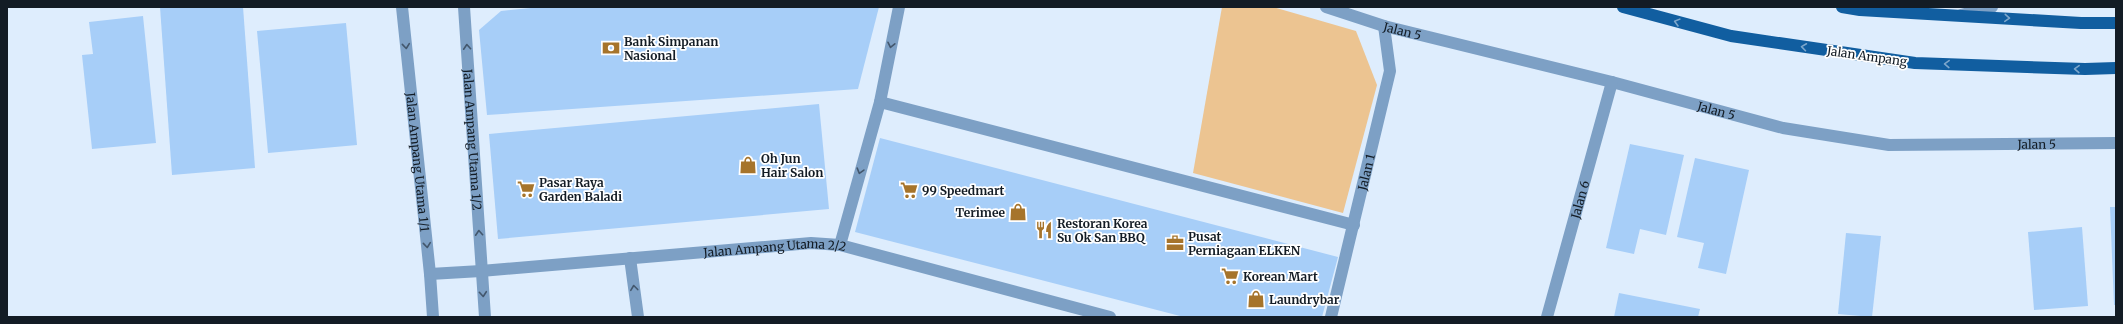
<svg xmlns="http://www.w3.org/2000/svg" width="2123" height="324" viewBox="0 0 2123 324" font-family="Merriweather,serif">
  <style>
    .green { fill: #ecc491 }
    .building { fill: #a7cef8 }
    .lines { fill: none; stroke-linecap: round; stroke-linejoin: round }
    .minor { stroke: #7da0c5; stroke-width: 12 }
    .major { stroke: #115ea0; stroke-width: 12 }
    .oneway { stroke: #7ca6cb }
    .oneway2 { stroke: #43576d }
    .labels { text-anchor: middle; dominant-baseline: central; stroke-width: 3.5; stroke-linejoin: round; paint-order: stroke }
    .street-label { font-size: 12px; fill: #131c25; stroke: #fff }
    .poi-label { font-size: 12px; font-weight: bold; fill: #131c25; stroke: #fff; text-anchor: start }
  </style>
  <rect width="100%" height="100%" fill="#deedfd"/>
  <!-- green -->
  <polygon class="green" points="1222,7 1273,7 1356,31 1377,85 1343,213 1193,173"/>
  <!-- building -->
  <g class="building">
    <polygon points="160,7 243,7 255,168 172,175"/>
    <polygon points="541,7 879,7 858,89 487,115 479,30 501,11"/>
    <polygon points="143,16 156,143 92,149 82,55 93,54 89,22"/>
    <polygon points="346,23 357,145 268,153 257,31"/>
    <polygon points="819,104 829,209 498,239 489,134"/>
    <polygon points="880,138 1338,257 1322,317 1184,317 855,232"/>
    <polygon points="1630,144 1684,155 1666,235 1640,229 1634,254 1606,248"/>
    <polygon points="1695,158 1749,170 1726,274 1698,268 1704,243 1677,237"/>
    <polygon points="2110,207 2116,207 2116,305 2114,305"/>
    <polygon points="2082,227 2088,306 2034,310 2028,232"/>
    <polygon points="1846,233 1881,236 1872,317 1838,314"/>
    <polygon points="1619,293 1700,309 1698,317 1614,317"/>
  </g>
  <g class="lines">
    <!-- minor -->
    <g class="minor">
      <path id="s1" d="M402 7 430 274 433 317"/>
      <path id="s2" d="M464 7 485 317"/>
      <path id="s3" d="M1326 7 1384 26 1612 82 1783 128 1889 145 2116 143"/>
      <polyline points="1961,15 1992,7"/>
      <polyline points="880,102 1354,225"/>
      <polyline points="840,245 880,102 899,7"/>
      <polyline points="630,258 638,317"/>
      <path id="s4" d="M430 274 481 271 811 243 840 245 1110 317"/>
      <path id="s5" d="M1331 317 1390 71 1384 26"/>
      <path id="s6" d="M1547 317 1612 82"/>
    </g>
    <!-- major -->
    <g class="major">
      <polyline points="1623,7 1731,36 1915,63 2085,69 2116,68"/>
      <polyline points="1842,7 1860,10 2081,23 2116,23"/>
    </g>
  </g>
  <!-- one-way arrows -->
  <defs><path id="oneway-chevron" d="M-2-3.5L2.5 0L-2 3.5" fill="none" stroke-width="1.6" stroke-linecap="round" stroke-linejoin="round"/></defs>
  <g class="oneway">
    <use href="#oneway-chevron" transform="translate(2007 18) rotate(4)"/>
    <use href="#oneway-chevron" transform="translate(1677 22) rotate(-165)"/>
    <use href="#oneway-chevron" transform="translate(1804 47) rotate(-172)"/>
    <use href="#oneway-chevron" transform="translate(1947 64) rotate(-178)"/>
    <use href="#oneway-chevron" transform="translate(2077 69) rotate(-178)"/>
  </g>
  <g class="oneway2">
    <use href="#oneway-chevron" transform="translate(891 45) rotate(102)"/>
    <use href="#oneway-chevron" transform="translate(406 46) rotate(84)"/>
    <use href="#oneway-chevron" transform="translate(467 47) rotate(-94)"/>
    <use href="#oneway-chevron" transform="translate(860 171) rotate(106)"/>
    <use href="#oneway-chevron" transform="translate(479 233) rotate(-94)"/>
    <use href="#oneway-chevron" transform="translate(427 245) rotate(84)"/>
    <use href="#oneway-chevron" transform="translate(634 288) rotate(-97)"/>
    <use href="#oneway-chevron" transform="translate(483 294) rotate(85)"/>
  </g>
  <!-- icons -->
  <defs>
    <g id="bank-bare" transform="scale(1.38)"><path d="M-6-4H6V4H-6ZM0-2.3a2.3 2.3 0 1 0 0 4.6a2.3 2.3 0 1 0 0-4.6Z" fill="#a6742b" stroke="#fff" stroke-width="2.5" paint-order="stroke"/></g>
    <g id="shop-bare" transform="scale(1.38)"><path d="M-5-2.5h2.3a2.7 3.5 0 0 1 5.4 0H5L5.5 6h-11ZM-1.5-2.5h3a1.5 2.3 0 0 0-3 0Z" fill="#a6742b" stroke="#fff" stroke-width="2.5" paint-order="stroke"/></g>
    <g id="supermarket-bare" transform="scale(1.38)"><path d="M-6-5.5h2.5l.6 2H6L4.5 2H-2.5L-4.4-4H-6ZM-1.5 3.2a1.3 1.3 0 1 0 .1 0ZM3 3.2a1.3 1.3 0 1 0 .1 0Z" fill="#a6742b" stroke="#fff" stroke-width="2.5" paint-order="stroke"/></g>
    <g id="restaurant-bare" transform="scale(1.38)"><path d="M-5-6h1v4h1v-4h1v4h1v-4h1v5L-1.5 .5V6h-2V.5L-5-1ZM5-6V6H3V1.5H1.5Q1.5-4 5-6Z" fill="#a6742b" stroke="#fff" stroke-width="2.5" paint-order="stroke"/></g>
    <g id="office-bare" transform="scale(1.38)"><path d="M-6-3h4V-5.5h4V-3h4V5H-6ZM-1-4.5V-3h2v-1.5ZM-6 0V1H6V0Z" fill="#a6742b" stroke="#fff" stroke-width="2.5" paint-order="stroke"/></g>
  </defs>
  <g fill-rule="evenodd">
    <use href="#bank-bare" x="611" y="48"/>
    <use href="#shop-bare" x="748" y="165"/>
    <use href="#supermarket-bare" x="526" y="189"/>
    <use href="#supermarket-bare" x="909" y="190"/>
    <use href="#shop-bare" x="1018" y="212"/>
    <use href="#restaurant-bare" x="1044" y="230"/>
    <use href="#office-bare" x="1175" y="243"/>
    <use href="#supermarket-bare" x="1230" y="276"/>
    <use href="#shop-bare" x="1256" y="299"/>
  </g>
  <g class="labels">
    <!-- street labels -->
    <g class="street-label">
      <text stroke="none"><textPath href="#s3" startOffset="80">Jalan 5</textPath></text>
      <text transform="translate(1867 56) rotate(8)">Jalan Ampang</text>
      <text stroke="none"><textPath href="#s3" startOffset="404">Jalan 5</textPath></text>
      <text stroke="none"><textPath href="#s2" startOffset="133">Jalan Ampang Utama 1/2</textPath></text>
      <text stroke="none"><textPath href="#s3" startOffset="728">Jalan 5</textPath></text>
      <text stroke="none"><textPath href="#s1" startOffset="156">Jalan Ampang Utama 1/1</textPath></text>
      <text stroke="none"><textPath href="#s5" startOffset="149">Jalan 1</textPath></text>
      <text stroke="none"><textPath href="#s6" startOffset="122">Jalan 6</textPath></text>
      <text stroke="none"><textPath href="#s4" startOffset="346">Jalan Ampang Utama 2/2</textPath></text>
    </g>
    <!-- poi labels -->
    <g class="poi-label">
      <text x="624" y="41">Bank Simpanan<tspan x="624" dy="14">Nasional</tspan></text>
      <text x="761" y="158">Oh Jun<tspan x="761" dy="14">Hair Salon</tspan></text>
      <text x="539" y="182">Pasar Raya<tspan x="539" dy="14">Garden Baladi</tspan></text>
      <text x="922" y="190">99 Speedmart</text>
      <text x="1005" y="212" text-anchor="end">Terimee</text>
      <text x="1057" y="223">Restoran Korea<tspan x="1057" dy="14">Su Ok San BBQ</tspan></text>
      <text x="1188" y="236">Pusat<tspan x="1188" dy="14">Perniagaan ELKEN</tspan></text>
      <text x="1243" y="276">Korean Mart</text>
      <text x="1269" y="299">Laundrybar</text>
    </g>
  </g>
  <!-- border -->
  <rect width="2123" height="324" fill="none" stroke="#131c25" stroke-width="16"/>
</svg>
